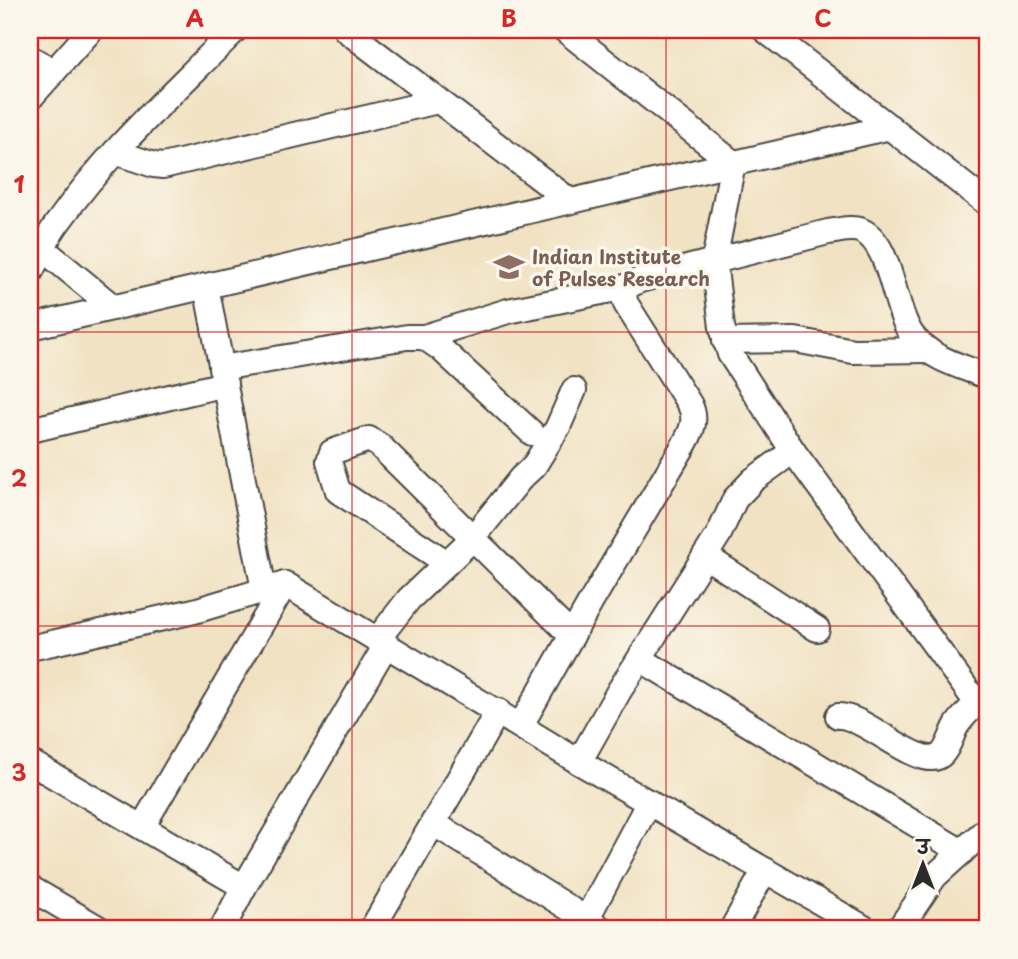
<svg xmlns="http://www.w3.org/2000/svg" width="1018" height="959" viewBox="0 0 1018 959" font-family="'Playpen Sans','Playpen Sans Deva',sans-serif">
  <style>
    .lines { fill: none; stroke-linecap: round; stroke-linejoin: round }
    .minor-casing { stroke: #494642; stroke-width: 28 }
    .minor { stroke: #fff; stroke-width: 24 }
    .grid { fill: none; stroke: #d62828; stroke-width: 2; stroke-opacity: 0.55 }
    .labels { text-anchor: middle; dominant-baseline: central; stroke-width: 7; stroke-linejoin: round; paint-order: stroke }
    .education-label { font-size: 19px; font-weight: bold; fill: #785e54; stroke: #fbf7ec; text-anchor: start }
    .neatline { fill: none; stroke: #d62828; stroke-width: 2.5 }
    .grid-label { font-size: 23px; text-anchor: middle; font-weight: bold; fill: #d62828 }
  </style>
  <rect width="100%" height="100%" fill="#fbf7ec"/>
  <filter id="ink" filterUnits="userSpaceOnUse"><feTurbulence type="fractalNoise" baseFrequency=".0143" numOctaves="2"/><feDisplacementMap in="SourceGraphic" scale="14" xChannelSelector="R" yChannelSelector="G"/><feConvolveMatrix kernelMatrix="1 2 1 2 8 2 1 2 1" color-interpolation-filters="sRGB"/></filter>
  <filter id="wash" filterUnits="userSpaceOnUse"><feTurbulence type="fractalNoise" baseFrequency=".00686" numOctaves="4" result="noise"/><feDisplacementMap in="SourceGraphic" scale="28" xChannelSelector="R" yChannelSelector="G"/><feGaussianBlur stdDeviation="1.57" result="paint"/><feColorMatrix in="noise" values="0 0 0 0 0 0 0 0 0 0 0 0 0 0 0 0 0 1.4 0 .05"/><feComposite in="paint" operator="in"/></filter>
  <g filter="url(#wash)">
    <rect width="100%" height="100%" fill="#f1e2c3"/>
  </g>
  <g filter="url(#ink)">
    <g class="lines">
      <!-- minor casing -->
      <g class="minor-casing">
        <g id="minor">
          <polyline points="346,30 570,201"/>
          <polyline points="565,30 733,163 714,261 722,327 730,354 793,451 977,703"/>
          <polyline points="765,30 988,204"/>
          <polyline points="30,58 54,71"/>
          <polyline points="30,98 91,30"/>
          <polyline points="115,152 154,165 163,166 438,101"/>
          <polyline points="43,249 113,307"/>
          <path d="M30 273C39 256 47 236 59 221 109 150 175 91 235 30"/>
          <polyline points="206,286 264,590"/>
          <polyline points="30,327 890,127"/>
          <polyline points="424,337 508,311 626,287"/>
          <polyline points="725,341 795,340 853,351 928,350"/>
          <polyline points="221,368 407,337 424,337 440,348 532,433"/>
          <polyline points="30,430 225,384"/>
          <polyline points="705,556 817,629"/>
          <polyline points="447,563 338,491 329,461 332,452 369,439 380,446 572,636"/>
          <polyline points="377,640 409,599 472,539 521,478 534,466 558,427 574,390"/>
          <polyline points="386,645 579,762 866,929"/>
          <polyline points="30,648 194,611 285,584 386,645 244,887"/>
          <polyline points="640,659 962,852"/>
          <path d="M838 716C864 714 923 774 942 754 949 747 952 733 957 725 965 713 977 703 988 694"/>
          <path d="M521 725 592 600 684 445C692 431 697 419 690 405L626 304 624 298 626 287 640 280 828 232C838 231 850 227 860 230 894 243 892 315 916 340 936 361 962 366 988 377"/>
          <polyline points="30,762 244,887 222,929"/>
          <polyline points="579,762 619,691 719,534 735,499 753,480 793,451"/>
          <polyline points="433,823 602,929"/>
          <polyline points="142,827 285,584"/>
          <polyline points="30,888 100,929"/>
          <polyline points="586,920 649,802"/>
          <polyline points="372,929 498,711"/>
          <polyline points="732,929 765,870"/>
          <polyline points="899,929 935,876 988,828"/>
        </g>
      </g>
      <!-- minor -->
      <use href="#minor" class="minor"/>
    </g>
  </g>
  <!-- grid -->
  <path class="grid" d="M352 30V929M666 30V929M30 332H988M30 626H988"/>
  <!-- icons -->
  <defs>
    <g id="university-bare" transform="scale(2.415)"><path d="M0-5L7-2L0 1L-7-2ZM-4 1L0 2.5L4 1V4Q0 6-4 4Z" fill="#8d6e63" stroke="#fbf7ec" stroke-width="2.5" paint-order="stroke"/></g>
  </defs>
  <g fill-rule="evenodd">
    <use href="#university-bare" x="509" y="267"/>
  </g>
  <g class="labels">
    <!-- education labels -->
    <g class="education-label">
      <text x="532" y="256">Indian Institute<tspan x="532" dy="22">of Pulses Research</tspan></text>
    </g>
  </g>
  <!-- margin -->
  <rect width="1018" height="959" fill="none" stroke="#fbf7ec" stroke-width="77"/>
  <!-- north arrow -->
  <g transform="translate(923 864)" stroke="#fbf7ec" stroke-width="5" paint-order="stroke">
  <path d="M0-5L12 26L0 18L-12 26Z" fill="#2b2b2b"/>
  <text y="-10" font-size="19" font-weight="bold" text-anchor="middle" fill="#2b2b2b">उ</text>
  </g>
  <rect x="38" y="38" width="941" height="882" class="neatline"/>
  <g class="grid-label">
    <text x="195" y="27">A</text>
    <text x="509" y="27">B</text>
    <text x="823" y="27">C</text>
    <text x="19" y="193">1</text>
    <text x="19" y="487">2</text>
    <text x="19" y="781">3</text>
  </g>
</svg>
